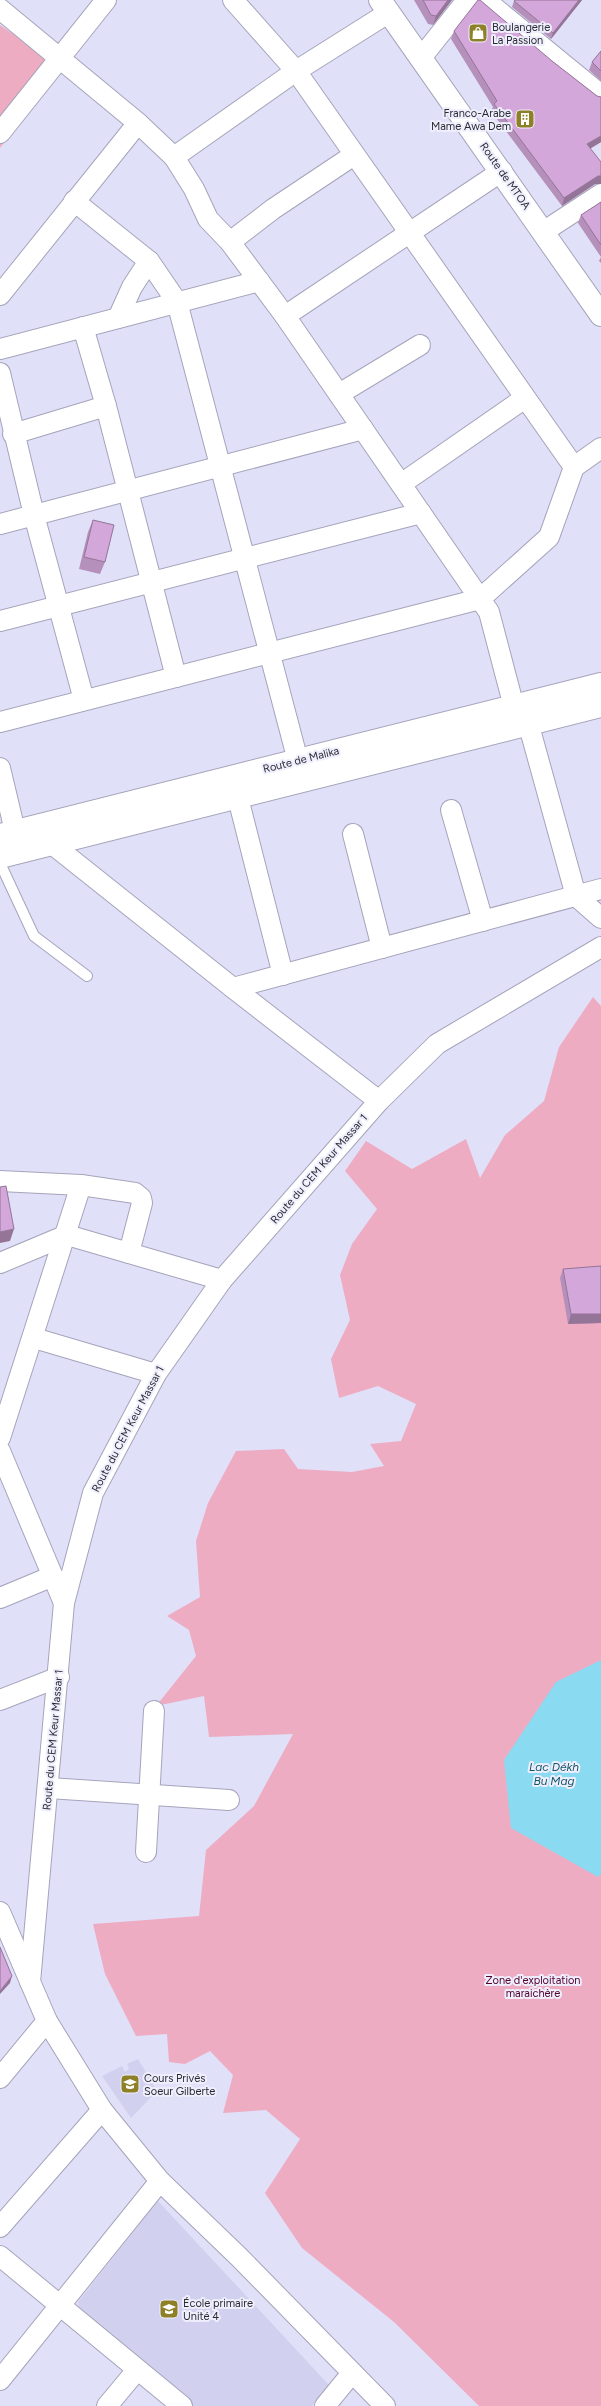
<svg xmlns="http://www.w3.org/2000/svg" width="601" height="2406" viewBox="0 0 601 2406" font-family="Figtree,sans-serif">
  <style>
    .built { fill: #d1d0ee }
    .green { fill: #eeacc3 }
    .water { fill: #8adaf2 }
    .lines { fill: none; stroke-linecap: round; stroke-linejoin: round }
    .service-casing { stroke: #a5a4bb; stroke-width: 12 }
    .minor-casing { stroke: #a5a4bb; stroke-width: 22 }
    .tertiary-casing { stroke: #a5a4bb; stroke-width: 24 }
    .secondary-casing { stroke: #a5a4bb; stroke-width: 24 }
    .service { stroke: #fff; stroke-width: 10 }
    .minor { stroke: #fff; stroke-width: 20 }
    .tertiary { stroke: #fff; stroke-width: 22 }
    .secondary { stroke: #fff; stroke-width: 22 }
    .wall { fill: #b590bb }
    .shaded-wall { fill: #947598 }
    .building { fill: #d3a7d9; stroke: #947598 }
    .labels { text-anchor: middle; dominant-baseline: central; stroke-width: 4; stroke-linejoin: round; paint-order: stroke }
    .poi-label { font-size: 11px; fill: #2b2b34; stroke: #efeefd; text-anchor: start }
    .street-label { font-size: 11px; fill: #2b2b34; stroke: #efeefd }
    .park-label { font-size: 11px; fill: #52022c; stroke: #efeefd }
    .water-label { font-size: 12px; font-style: italic; fill: #135666; stroke: #efeefd }
  </style>
  <rect width="100%" height="100%" fill="#e1e0f9"/>
  <!-- built -->
  <g class="built">
    <polygon points="138,2059 157,2091 131,2118 102,2076 122,2066 125,2072 129,2069 127,2064"/>
    <polygon points="158,2201 329,2385 312,2406 191,2406 79,2316 78,2302"/>
  </g>
  <!-- green -->
  <g class="green">
    <polygon points="0,25 58,65 0,148"/>
    <polygon points="593,997 601,1006 601,2406 479,2406 394,2322 302,2248 265,2193 300,2139 266,2110 223,2113 233,2075 210,2051 185,2064 169,2062 167,2034 136,2036 105,1974 93,1924 199,1916 206,1850 254,1806 293,1734 209,1737 204,1696 156,1706 196,1656 189,1630 167,1616 200,1597 196,1541 208,1503 236,1451 284,1449 298,1469 352,1472 384,1466 370,1444 401,1441 416,1404 378,1386 339,1398 331,1359 350,1320 340,1275 352,1244 377,1209 345,1171 366,1141 412,1169 466,1139 480,1178 505,1135 544,1101 559,1047"/>
  </g>
  <!-- water -->
  <polygon class="water" points="601,1660 601,1874 598,1877 511,1828 504,1760 556,1682"/>
  <g class="lines">
    <!-- service casing -->
    <g class="service-casing">
      <polyline id="service" points="0,863 34,936 87,976"/>
    </g>
    <!-- minor casing -->
    <g class="minor-casing">
      <g id="minor">
        <polyline points="233,0 296,71 574,467"/>
        <polyline points="485,0 601,95"/>
        <polyline points="0,9 138,123 174,157 194,189 208,219 230,242 285,316 489,612 514,707"/>
        <polyline points="421,58 467,0"/>
        <polyline points="0,133 106,0"/>
        <polyline points="174,157 296,71 388,13"/>
        <polyline points="74,201 149,261 177,302 298,761"/>
        <polyline points="543,232 601,194"/>
        <polyline points="230,242 273,209 354,155"/>
        <polyline points="0,295 138,123"/>
        <polyline points="285,316 502,171"/>
        <polyline points="118,318 132,287 149,261"/>
        <polyline points="83,327 106,406 176,677"/>
        <polyline points="0,349 259,281"/>
        <polyline points="0,373 34,515 84,700"/>
        <polyline points="339,394 420,345"/>
        <polyline points="13,434 106,406"/>
        <polyline points="401,484 525,398"/>
        <polyline points="0,524 363,429"/>
        <polyline points="0,621 421,513"/>
        <polyline points="0,722 480,599 549,537 574,467 601,448"/>
        <polyline points="529,726 576,896 601,918"/>
        <polyline points="0,768 15,831"/>
        <polyline points="238,798 283,975"/>
        <polyline points="451,810 483,921"/>
        <polyline points="353,834 382,948"/>
        <polyline points="52,844 233,988 379,1101"/>
        <polyline points="233,988 601,889"/>
        <polyline points="0,1181 81,1185 135,1193 141,1198 142,1203 129,1253"/>
        <polyline points="0,1263 67,1235 222,1280"/>
        <polyline points="34,1338 156,1374"/>
        <polyline points="0,1438 81,1185"/>
        <polyline points="0,1451 64,1603"/>
        <polyline points="0,1598 53,1576"/>
        <polyline points="0,1700 59,1677"/>
        <polyline points="49,1788 229,1800"/>
        <polyline points="146,1852 154,1711"/>
        <polyline points="0,1912 47,2021 102,2110 160,2181 239,2257 385,2406"/>
        <polyline points="30,1982 64,1603 93,1493 156,1374 222,1280 379,1101 437,1044 601,947"/>
        <polyline points="0,2078 47,2021"/>
        <polyline points="0,2227 102,2110"/>
        <polyline points="0,2256 182,2406"/>
        <polyline points="0,2380 160,2181"/>
        <polyline points="107,2406 137,2370"/>
        <polyline points="325,2406 352,2373"/>
      </g>
    </g>
    <!-- tertiary casing -->
    <g class="tertiary-casing">
      <polyline id="tertiary" points="380,0 601,315"/>
    </g>
    <!-- secondary casing -->
    <g class="secondary-casing">
      <g id="secondary">
        <polyline points="0,835 601,684"/>
        <polyline points="0,857 601,706"/>
      </g>
    </g>
    <!-- service -->
    <use href="#service" class="service"/>
    <!-- minor -->
    <use href="#minor" class="minor"/>
    <!-- tertiary -->
    <use href="#tertiary" class="tertiary"/>
    <!-- secondary -->
    <use href="#secondary" class="secondary"/>
  </g>
  <!-- wall -->
  <g class="wall">
    <polygon points="414,0 452,0 433,25 428,24"/>
    <polygon points="582,0 551,39 512,7 514,1"/>
    <polygon points="454,31 552,61 597,96 601,97 601,142 590,149 595,184 562,206 491,111 493,107 451,39"/>
    <polygon points="601,51 601,81 589,70 592,62"/>
    <polygon points="601,202 601,263 599,261 601,257 578,223 581,215"/>
    <polygon points="93,520 105,562 100,574 79,569 88,532"/>
    <polygon points="601,1266 601,1323 568,1324 560,1278 563,1269"/>
  </g>
  <!-- shaded-wall -->
  <g class="shaded-wall">
    <polygon points="448,0 452,0 433,25 436,16"/>
    <polygon points="579,0 582,0 551,39 553,33"/>
    <polygon points="601,136 601,142 584,152 587,144"/>
    <polygon points="598,176 601,176 601,184 595,184 562,206 564,198"/>
    <polygon points="14,1229 10,1241 0,1243 0,1232"/>
    <polygon points="571,1314 601,1314 601,1323 568,1324"/>
    <polygon points="12,1976 10,1983 0,1994 0,1991"/>
  </g>
  <!-- building -->
  <g class="building">
    <polygon points="423,0 448,0 436,16 431,15"/>
    <polygon points="478,0 480,0 552,61 597,96 601,97 601,136 587,144 601,162 601,176 598,176 564,198 494,104 497,101 454,31"/>
    <polygon points="515,0 579,0 553,33 514,1"/>
    <polygon points="601,51 601,71 592,62"/>
    <polygon points="601,202 601,245 581,215"/>
    <polygon points="93,520 114,525 105,562 84,557"/>
    <polygon points="6,1186 14,1229 0,1232 0,1187"/>
    <polygon points="601,1266 601,1314 571,1314 563,1269"/>
    <polygon points="0,1947 12,1976 0,1991"/>
  </g>
  <!-- icons -->
  <defs>
    <g id="shop-square" transform="scale(1)"><rect x="-9" y="-9" width="18" height="18" rx="4" fill="#8e8027" stroke="#efeefd"/><path d="M-5-2.5h2.3a2.7 3.5 0 0 1 5.4 0H5L5.5 6h-11ZM-1.5-2.5h3a1.5 2.3 0 0 0-3 0Z" fill="#fff"/></g>
    <g id="building-square" transform="scale(1)"><rect x="-9" y="-9" width="18" height="18" rx="4" fill="#8e8027" stroke="#efeefd"/><path d="M-4-6H4V6H1V3H-1V6H-4ZM-2.5-4.3h1.7v1.8h-1.7ZM.8-4.3h1.7v1.8H.8ZM-2.5-1h1.7V.8h-1.7ZM.8-1h1.7V.8H.8Z" fill="#fff"/></g>
    <g id="school-square" transform="scale(1)"><rect x="-9" y="-9" width="18" height="18" rx="4" fill="#8e8027" stroke="#efeefd"/><path d="M0-5L7-2L0 1L-7-2ZM-4 1L0 2.5L4 1V4Q0 6-4 4Z" fill="#fff"/></g>
  </defs>
  <g fill-rule="evenodd">
    <use href="#shop-square" x="478" y="33"/>
    <use href="#building-square" x="525" y="119"/>
    <use href="#school-square" x="130" y="2084"/>
    <use href="#school-square" x="169" y="2309"/>
  </g>
  <g class="labels">
    <!-- poi labels -->
    <g class="poi-label">
      <text x="492" y="27">Boulangerie<tspan x="492" dy="13">La Passion</tspan></text>
      <text x="511" y="113" text-anchor="end">Franco-Arabe<tspan x="511" dy="13">Mame Awa Dem</tspan></text>
      <text x="144" y="2078">Cours Privés<tspan x="144" dy="13">Soeur Gilberte</tspan></text>
      <text x="183" y="2303">École primaire<tspan x="183" dy="13">Unité 4</tspan></text>
    </g>
    <!-- street labels -->
    <g class="street-label">
      <text transform="translate(505 176) rotate(55)">Route de MTOA</text>
      <text transform="translate(301 760) rotate(-14)">Route de Malika</text>
      <text transform="translate(319 1169) rotate(-49)">Route du CEM Keur Massar 1</text>
      <text transform="translate(128 1429) rotate(-62)">Route du CEM Keur Massar 1</text>
      <text transform="translate(53 1740) rotate(-85)">Route du CEM Keur Massar 1</text>
    </g>
    <!-- park labels -->
    <g class="park-label">
      <text x="533" y="1980">Zone d'exploitation<tspan x="533" dy="13">maraichère</tspan></text>
    </g>
    <!-- water labels -->
    <g class="water-label">
      <text x="554" y="1767">Lac Dékh<tspan x="554" dy="14">Bu Mag</tspan></text>
    </g>
  </g>
</svg>
